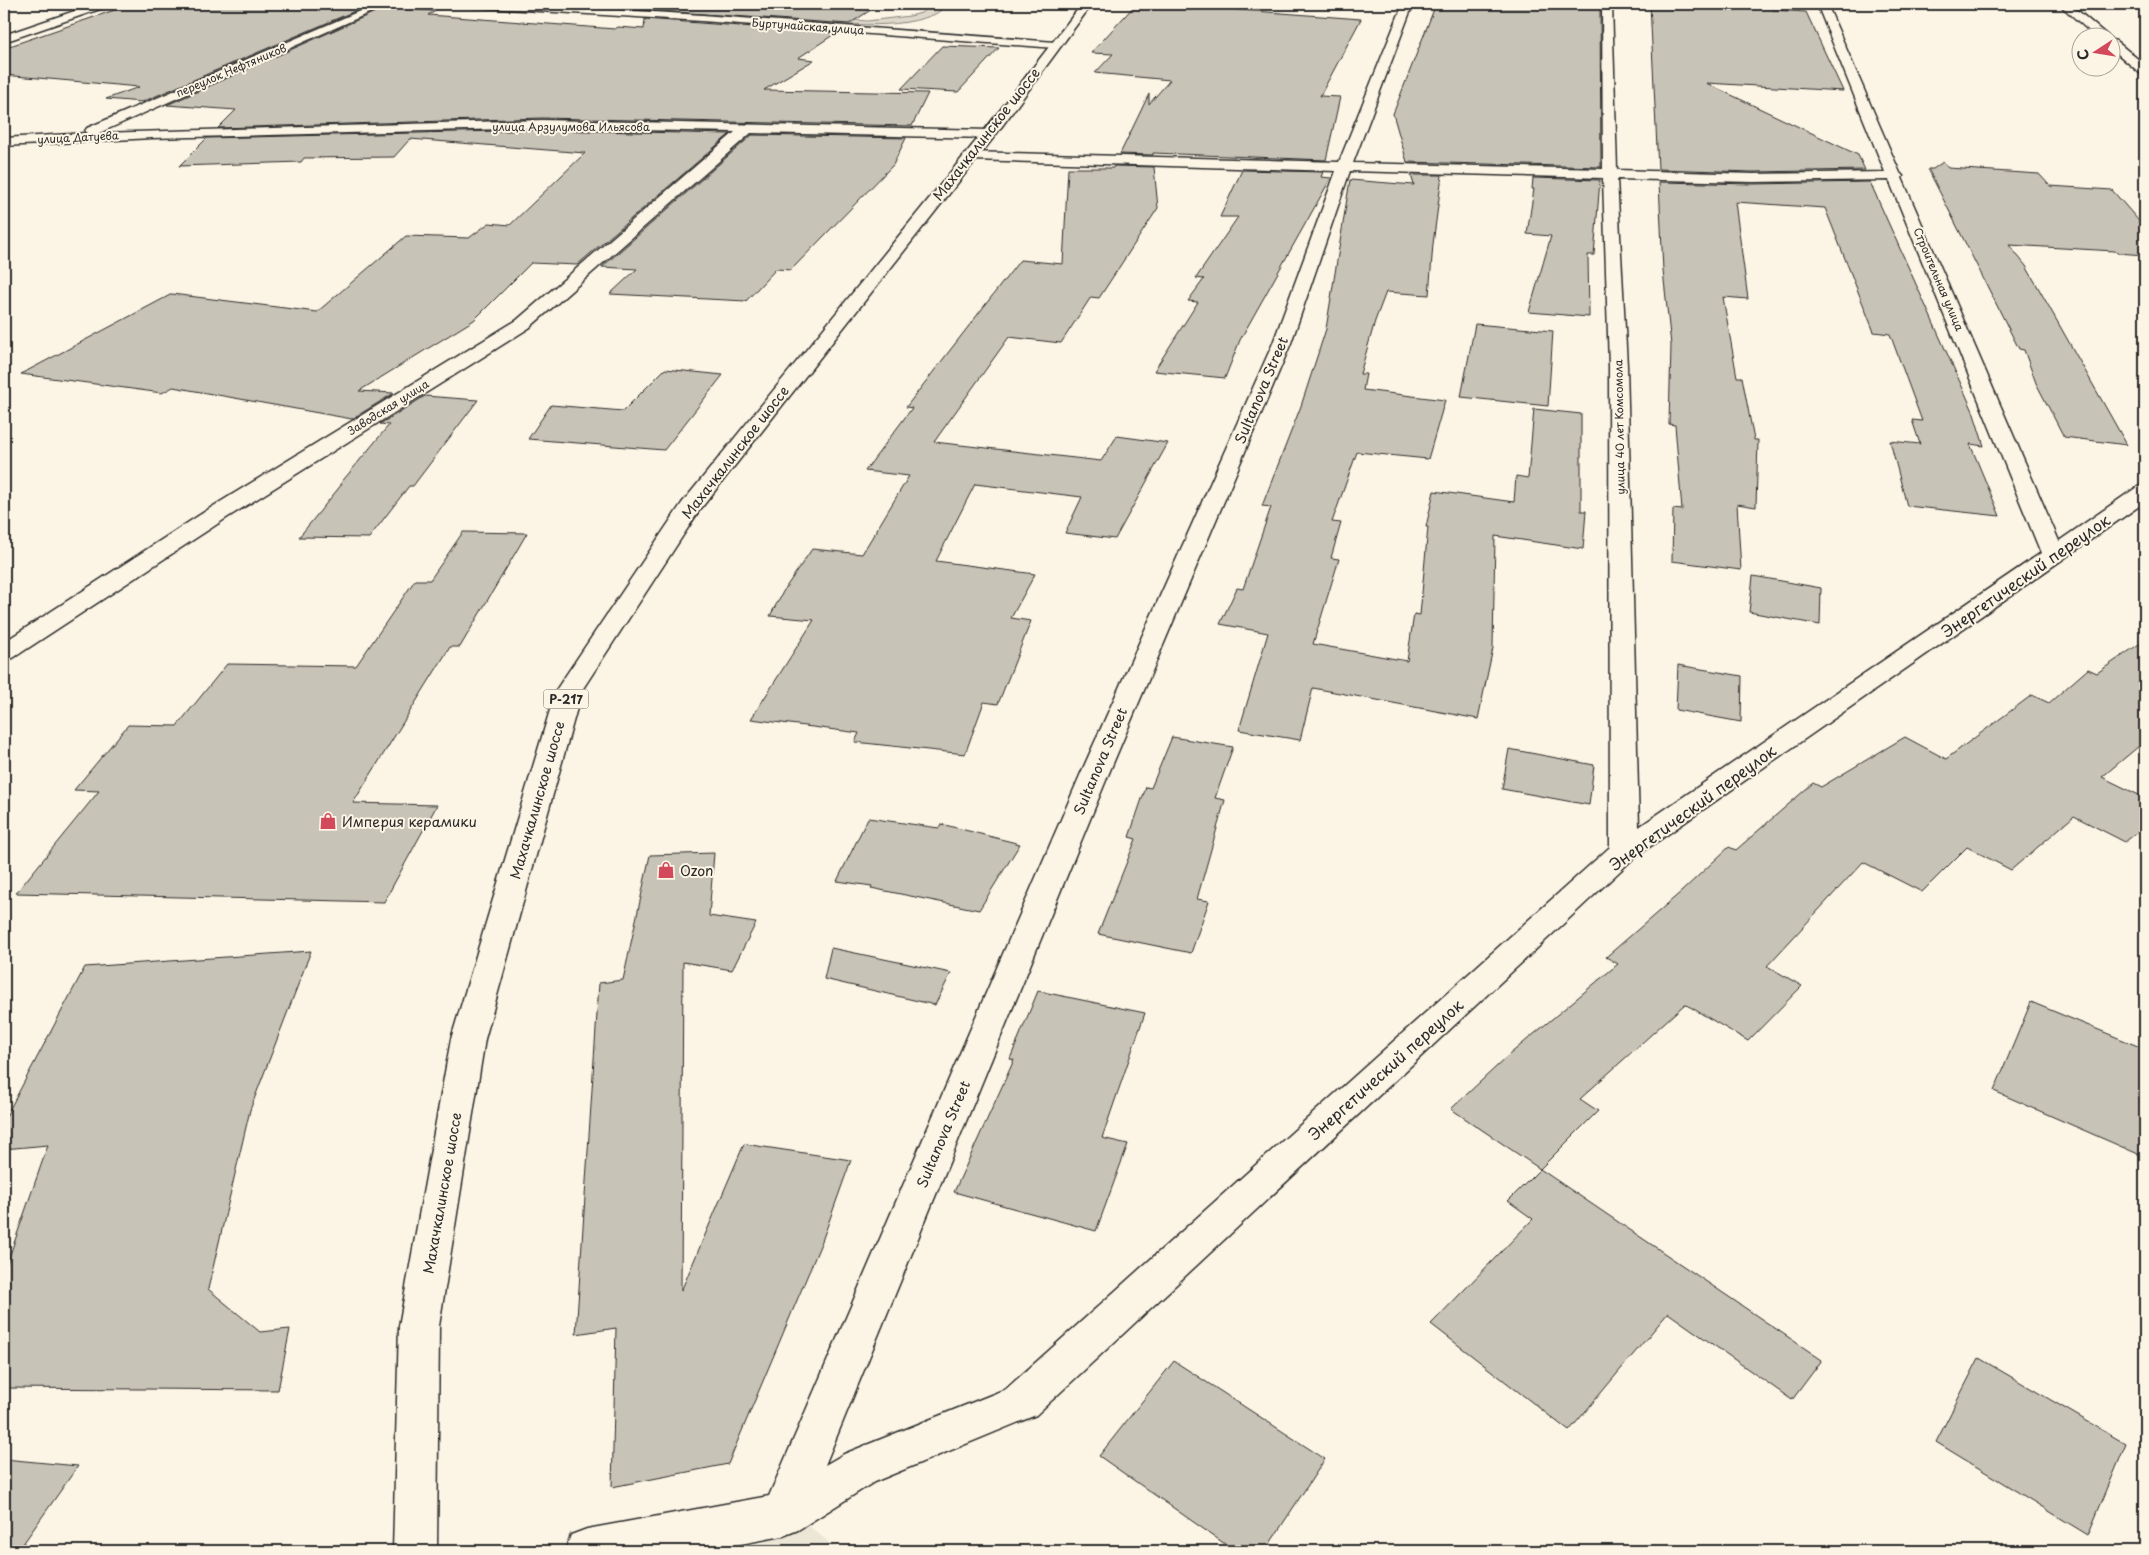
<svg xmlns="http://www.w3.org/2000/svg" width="2149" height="1555" viewBox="0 0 2149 1555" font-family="'Playpen Sans',sans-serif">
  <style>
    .built { fill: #ece6d7 }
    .green { fill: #ded8ca; stroke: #84827a }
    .building { fill: #c8c3b7; stroke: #2b2b2b }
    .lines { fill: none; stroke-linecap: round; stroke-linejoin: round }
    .minor-casing { stroke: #2b2b2b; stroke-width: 3 }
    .highway-casing { stroke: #2b2b2b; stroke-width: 3 }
    .minor { fill: #fcf5e5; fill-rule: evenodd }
    .highway { fill: #fcf5e5; fill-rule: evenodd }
    .labels { text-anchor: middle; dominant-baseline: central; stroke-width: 4; stroke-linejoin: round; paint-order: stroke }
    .far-street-label { font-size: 11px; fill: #2b2b2b; stroke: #fcf5e5 }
    .shield { fill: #fcf5e5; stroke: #6a6863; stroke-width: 1 }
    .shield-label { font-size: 12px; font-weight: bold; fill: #2b2b2b }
    .street-label { font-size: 14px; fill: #2b2b2b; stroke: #fcf5e5 }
    .poi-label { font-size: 14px; fill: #2b2b2b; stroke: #fcf5e5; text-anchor: start }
    .near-street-label { font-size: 16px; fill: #2b2b2b; stroke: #fcf5e5 }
  </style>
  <rect width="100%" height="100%" fill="#fcf5e5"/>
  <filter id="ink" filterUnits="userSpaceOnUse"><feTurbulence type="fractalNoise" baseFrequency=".02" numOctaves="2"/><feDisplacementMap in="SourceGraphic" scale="10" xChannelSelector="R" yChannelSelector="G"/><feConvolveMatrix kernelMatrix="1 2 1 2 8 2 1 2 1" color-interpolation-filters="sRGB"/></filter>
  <g filter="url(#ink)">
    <!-- built -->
    <polygon class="built" points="807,1524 839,1551 743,1551"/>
    <!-- green -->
    <path class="green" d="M731 4H745L742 8 755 13 867 21 910 16 921 13 933 4H949C944 7 939 13 933 15 888 33 826 21 779 18L773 20 759 19 760 18 727 8Z"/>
    <!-- building -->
    <g class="building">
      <polygon points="132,4 300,4 364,7 142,102 106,99 139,87 4,75 4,48"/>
      <polygon points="645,4 880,4 849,24 645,10"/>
      <polygon points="1136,4 1160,4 1361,19 1320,96 1340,97 1326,160 1153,153 1153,155 1120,154 1149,94 1149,104 1170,80 1095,73 1113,54 1091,53"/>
      <polygon points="1436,4 1600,4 1601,167 1407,162 1393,114"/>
      <polygon points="1650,4 1771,4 1773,10 1806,12 1843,91 1706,83 1858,155 1865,170 1753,172 1658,169"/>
      <polygon points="384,8 436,11 428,15 615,29 618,27 644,29 645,19 836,33 798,58 814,60 764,90 928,93 912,126 542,118 218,128 236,110 167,105"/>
      <polygon points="942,46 999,48 958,92 901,89"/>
      <polygon points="542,130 730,134 577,265 531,263 474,320 359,391 394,393 352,419 173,387 162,393 21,374 172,294 317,312 406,236 469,238 489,223 510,225 585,153 410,139 394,157 304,158 301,162 179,166 207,138"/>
      <polygon points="752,135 906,138 893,165 791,270 776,269 746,301 610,294 637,269 602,267"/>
      <polygon points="1943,162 1948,168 2039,174 2050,186 2112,190 2145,228 2145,255 2117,253 2115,251 2009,245 2026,266 2127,445 2064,437 2036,383 2024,350 2019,349 1928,169 1933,169"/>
      <polygon points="1114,166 1154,167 1158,208 1099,298 1091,297 1061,343 1009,337 934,442 1101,461 1117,436 1168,443 1115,539 1065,533 1082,497 975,484 936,561 1035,574 1011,618 1031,621 998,704 984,702 965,754 855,742 859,733 751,719 814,620 770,616 784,590 812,549 862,554 909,476 865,471 912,408 906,407 1020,260 1063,264 1068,168 1113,168"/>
      <polygon points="1242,170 1323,172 1321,177 1331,178 1240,340 1225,378 1154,371 1198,302 1188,301 1204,279 1196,278 1238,217 1220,217"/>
      <polygon points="1411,175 1442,175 1433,244 1429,295 1386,292 1375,321 1360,374 1366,374 1363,390 1445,400 1428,459 1357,452 1332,522 1341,523 1331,558 1339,559 1313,644 1407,661 1414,614 1420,615 1428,527 1426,527 1434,491 1514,502 1516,476 1528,478 1534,409 1581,414 1581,511 1586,511 1583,549 1495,536 1493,648 1478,719 1313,688 1300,740 1239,730 1268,633 1220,624 1237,588 1243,589 1271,507 1262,506 1301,406 1326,329 1350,180 1414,185"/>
      <polygon points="1533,178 1600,180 1594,255 1588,255 1589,317 1529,312 1551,236 1527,234 1534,189 1532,189"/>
      <polygon points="1659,182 1753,184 1870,182 1973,411 1984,446 1970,444 2000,516 1907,506 1890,441 1920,444 1912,420 1922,421 1890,334 1874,332 1825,208 1735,202 1748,299 1723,297 1737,377 1742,377 1754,440 1758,440 1756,507 1737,504 1741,570 1672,561 1673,509 1682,510 1675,425 1669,424 1671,345 1663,271"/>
      <polygon points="1475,324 1553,331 1548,406 1461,397"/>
      <polygon points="665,369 723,375 664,450 528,439 551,405 623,411"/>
      <polygon points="425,396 478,400 413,486 409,486 369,538 299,537 342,484 340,484 389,425 380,424"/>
      <polygon points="463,532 527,533 460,647 450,647 353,803 437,805 384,902 16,893 99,791 74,790 128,725 177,726 227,664 356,666 415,580 430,580"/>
      <polygon points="1753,576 1821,588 1820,625 1749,612"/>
      <polygon points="2145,640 2145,741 2102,777 2145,798 2145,826 2125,842 2074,816 2011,870 1967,847 1922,892 1863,862 1767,966 1802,986 1748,1041 1685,1004 1580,1099 1598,1111 1540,1169 1451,1109 1510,1054 1618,964 1606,957 1681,892 1729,847 1736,850 1813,783 1821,787 1905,737 1946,759 2032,695 2049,703 2088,669 2097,673"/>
      <polygon points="1678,665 1742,676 1741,722 1676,710"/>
      <polygon points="1172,737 1233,747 1215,798 1225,800 1197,899 1209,901 1191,953 1098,934 1136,839 1129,837 1146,787 1151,788"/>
      <polygon points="1509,749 1594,765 1589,805 1502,789"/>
      <polygon points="868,818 939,828 941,824 1020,844 979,910 871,888 872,886 837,881"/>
      <polygon points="714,853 709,916 756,923 732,970 683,962 681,1291 744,1144 851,1160 822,1241 728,1464 612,1487 616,1328 576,1334 599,983 623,980 650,855"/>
      <polygon points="831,948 951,973 935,1005 824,979"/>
      <polygon points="311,951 250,1110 208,1289 260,1332 290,1329 278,1390 4,1388 4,1272 48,1145 4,1149 4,1120 85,967"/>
      <polygon points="1038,991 1145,1013 1102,1138 1128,1144 1096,1231 954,1192 1014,1060 1010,1059"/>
      <polygon points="2031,1002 2145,1049 2145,1157 1994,1091"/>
      <polygon points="1540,1169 1822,1360 1792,1400 1668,1313 1569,1431 1431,1324 1533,1219 1508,1201"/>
      <polygon points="1979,1358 2126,1444 2088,1535 1936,1442"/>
      <polygon points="1174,1361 1325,1459 1265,1551 1235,1551 1099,1456"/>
      <polygon points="4,1459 78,1466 18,1551 4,1551"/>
    </g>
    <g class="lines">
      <!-- minor casing -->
      <g class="minor-casing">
        <g id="minor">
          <polygon points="95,4 110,4 109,6 4,42 4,35"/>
          <polygon points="376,4 389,4 99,133 542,120 989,130 996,134 989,138 751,133 529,328 228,517 13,658 4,660 4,642 212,507 517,320 735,132 542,128 152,138 4,146 4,138 87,133 85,131 87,128"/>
          <polygon points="467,4 521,4 702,15 1055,42 1061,45 1055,48 702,21 472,7"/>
          <path d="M1403 4H1413L1353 163 1603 169 1602 4H1612L1617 170 1753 174 1885 172 1817 4H1827L1900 173 1903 176 1902 178 2059 541 2137 487 2145 486V502L1635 857 1036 1415 874 1482 798 1530 783 1536 703 1551H565L571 1535 587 1529 769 1496 1081 773 1273 343 1336 171 970 160 963 156 970 152 1339 162ZM1350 171 1603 178 1609 366 1610 847 1006 1389 844 1454 825 1465 1109 773 1291 343ZM1617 179 1753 182 1889 180 2041 553 1639 827 1627 366Z"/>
          <polygon points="2059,4 2070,4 2110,38 2097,38"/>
          <polygon points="2112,40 2116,41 2145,65 2145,75 2141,74 2112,49"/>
        </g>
      </g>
      <!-- highway casing -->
      <g class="highway-casing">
        <polygon id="highway" points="1082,4 1092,4 994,137 699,511 582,690 485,1039 439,1326 437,1551 393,1551 399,1326 451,1039 556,690 682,503 984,131"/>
      </g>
      <!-- minor -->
      <use href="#minor" class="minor"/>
      <!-- highway -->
      <use href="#highway" class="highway"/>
    </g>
  </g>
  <!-- icons -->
  <defs>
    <g id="shop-bare" transform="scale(1.35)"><path d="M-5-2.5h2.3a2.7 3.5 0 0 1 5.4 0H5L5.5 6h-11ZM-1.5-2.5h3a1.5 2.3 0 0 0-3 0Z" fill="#d1495b" stroke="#fcf5e5" stroke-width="2.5" paint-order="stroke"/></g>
  </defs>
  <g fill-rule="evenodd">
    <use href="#shop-bare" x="328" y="821"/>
    <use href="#shop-bare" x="666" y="870"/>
  </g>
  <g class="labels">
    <!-- far-street labels -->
    <g class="far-street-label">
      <text transform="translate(808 26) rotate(4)">Буртунайская улица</text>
      <text transform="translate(231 70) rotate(-23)">переулок Нефтяников</text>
      <text x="571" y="126">улица Арзулумова Ильясова</text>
      <text transform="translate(78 137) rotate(-3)">улица Датуева</text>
      <text transform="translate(1939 279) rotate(67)">Строительная улица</text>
      <text transform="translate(388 407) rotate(-32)">Заводская улица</text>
      <text transform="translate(1619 427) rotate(-91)">улица 40 лет Комсомола</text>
    </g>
    <!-- shield labels -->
    <rect class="shield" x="543.5" y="689.5" width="45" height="19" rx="4"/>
    <g class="shield-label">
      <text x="566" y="699">Р-217</text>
    </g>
    <!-- street labels -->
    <g class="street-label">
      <text transform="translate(986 134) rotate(-52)">Махачкалинское шоссе</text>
      <text transform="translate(1261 390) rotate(-67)">Sultanova Street</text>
      <text transform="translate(735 452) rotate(-52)">Махачкалинское шоссе</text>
      <text transform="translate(1100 761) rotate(-67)">Sultanova Street</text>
      <text transform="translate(537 800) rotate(-74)">Махачкалинское шоссе</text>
      <text transform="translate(943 1134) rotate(-67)">Sultanova Street</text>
      <text transform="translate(442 1193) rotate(-80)">Махачкалинское шоссе</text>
    </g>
    <!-- poi labels -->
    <g class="poi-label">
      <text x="342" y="821">Империя керамики</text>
      <text x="680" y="870">Ozon</text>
    </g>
    <!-- near-street labels -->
    <g class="near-street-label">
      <text transform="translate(2025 575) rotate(-35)">Энергетический переулок</text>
      <text transform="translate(1692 807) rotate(-36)">Энергетический переулок</text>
      <text transform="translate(1385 1069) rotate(-42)">Энергетический переулок</text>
    </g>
  </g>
  <!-- margin -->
  <rect width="2149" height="1555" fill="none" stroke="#fcf5e5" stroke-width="20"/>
  <rect x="10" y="10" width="2129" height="1535" fill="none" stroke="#2b2b2b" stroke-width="2" filter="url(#ink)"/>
  <!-- north arrow -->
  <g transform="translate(2096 52) rotate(258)"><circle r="24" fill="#fcf5e5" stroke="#a8a49b"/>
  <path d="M0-4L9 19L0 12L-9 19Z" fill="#d1495b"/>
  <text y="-8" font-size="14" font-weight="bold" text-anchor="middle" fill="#2b2b2b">С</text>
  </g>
</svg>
